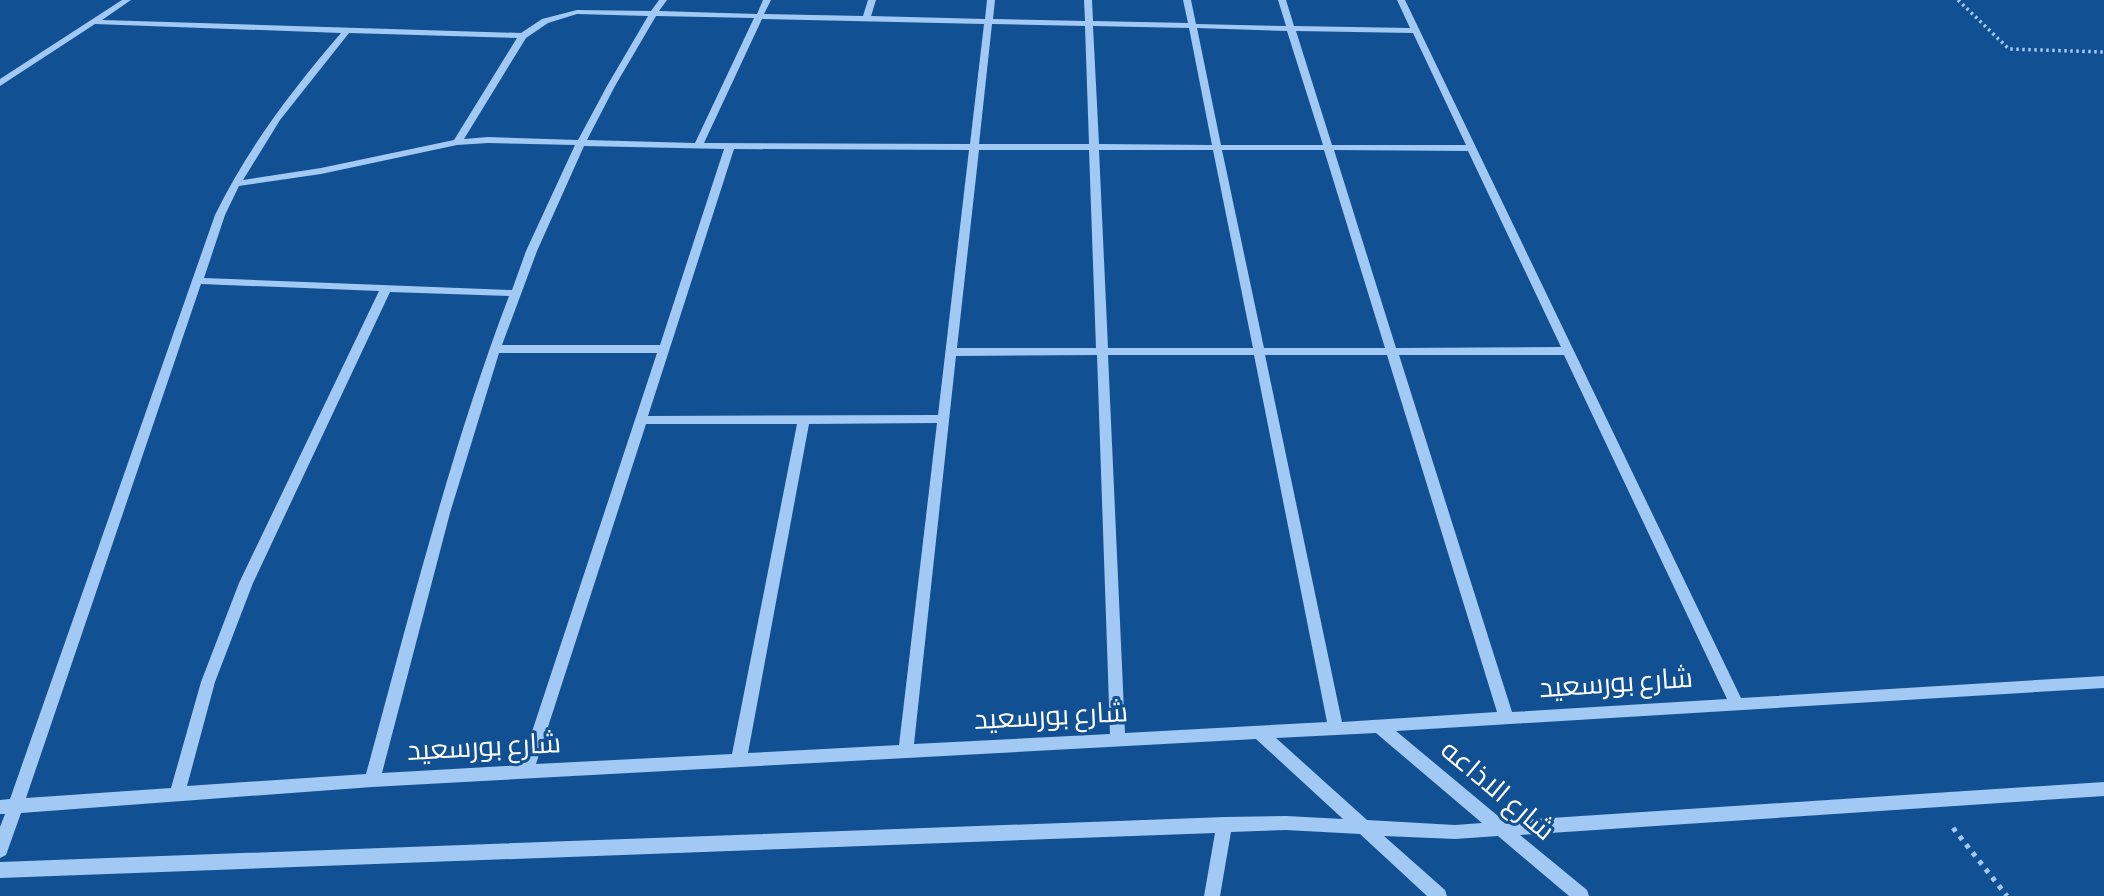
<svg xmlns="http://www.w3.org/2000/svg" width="2104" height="896" viewBox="0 0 2104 896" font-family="'Alegreya Sans',Cairo,sans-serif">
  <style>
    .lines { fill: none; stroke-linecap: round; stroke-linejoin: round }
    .path-far1 { stroke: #a1c9f3; stroke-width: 3.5; stroke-dasharray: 2.5 3.5; stroke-linecap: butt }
    .path { stroke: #a1c9f3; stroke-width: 5; stroke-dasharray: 4.5 6; stroke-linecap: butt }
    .minor { fill: #a1c9f3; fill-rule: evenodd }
    .labels { text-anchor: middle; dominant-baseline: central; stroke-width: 6; stroke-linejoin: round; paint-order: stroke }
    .near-street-label { font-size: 28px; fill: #fff; stroke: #125094 }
  </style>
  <rect width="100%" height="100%" fill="#125094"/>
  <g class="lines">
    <!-- path-far1 -->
    <polyline class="path-far1" points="1958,0 2009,49 2104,52"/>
    <!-- path -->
    <polyline class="path" points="1953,828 2007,896"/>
    <!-- minor -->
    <path class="minor" d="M122 0H131L102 20 521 33 542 19 577 10 651 11 659 0H667L659 11 757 14 763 0H771L764 14 863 16 868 0H876L871 16 985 19 987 0H995L993 19 1085 21 1084 0H1092L1093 21 1188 23 1183 0H1191L1196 24 1286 26 1278 0H1286L1294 26 1410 28 1397 0H1405L1741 698 2104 676V688L1396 731 1504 821 2104 782V796L1520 835 1587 890 1589 896H1569L1498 836 1455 839 1384 836 1445 890 1447 896H1427L1360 834 1286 830 1231 832 1220 896H1204L1215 833 0 878V862L1225 817 1286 816 1343 819 1256 739 372 787 21 813 6 855 0 858V827L5 814H0V800L10 799 215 215C247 149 292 90 341 33L95 24 0 86V79ZM577 14 648 16 607 86 578 140 488 137 464 139 526 38 548 23ZM656 16 754 18 695 143 587 140 615 86ZM762 19 984 24 970 144 704 143ZM992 24 1085 26 1089 144H979ZM1093 26 1189 28 1212 145 1099 144ZM1197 28 1287 31 1323 145H1221ZM1296 31 1413 33 1466 145H1332ZM349 33 517 38 454 140 321 168 243 180 280 120ZM488 143 575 145 526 251 512 290 204 278 225 215 239 186 321 174 457 145ZM584 146 724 149 660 345H502L537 251ZM734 149 969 150 938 415 648 416ZM979 150H1089L1096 348H957ZM1099 150H1213L1253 348H1108ZM1222 150H1324L1385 348H1264ZM1334 150 1468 151 1561 347 1396 348ZM201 284 379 291 239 583 201 682 171 788 26 798ZM390 292 509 296C450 451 410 613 366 774L187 786 215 682 253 583ZM499 353H657L521 765 382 773 450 513ZM1097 355 1110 734 914 744 956 356ZM1108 355H1254L1327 722 1125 733ZM1265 355H1387L1497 712 1342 722ZM1399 355H1564L1727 699 1512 712ZM937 423 899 745 748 753 809 424ZM646 424H797L732 754 536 764ZM1376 733 1482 823 1455 825 1367 820 1276 738Z"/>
  </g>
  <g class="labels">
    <!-- near-street labels -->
    <g class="near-street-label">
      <text transform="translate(1616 684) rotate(-4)">شارع بورسعيد</text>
      <text transform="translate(1051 717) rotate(-3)">شارع بورسعيد</text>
      <text transform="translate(484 748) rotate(-3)">شارع بورسعيد</text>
      <text transform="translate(1497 791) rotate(40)">شارع الاذاعه</text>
    </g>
  </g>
</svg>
